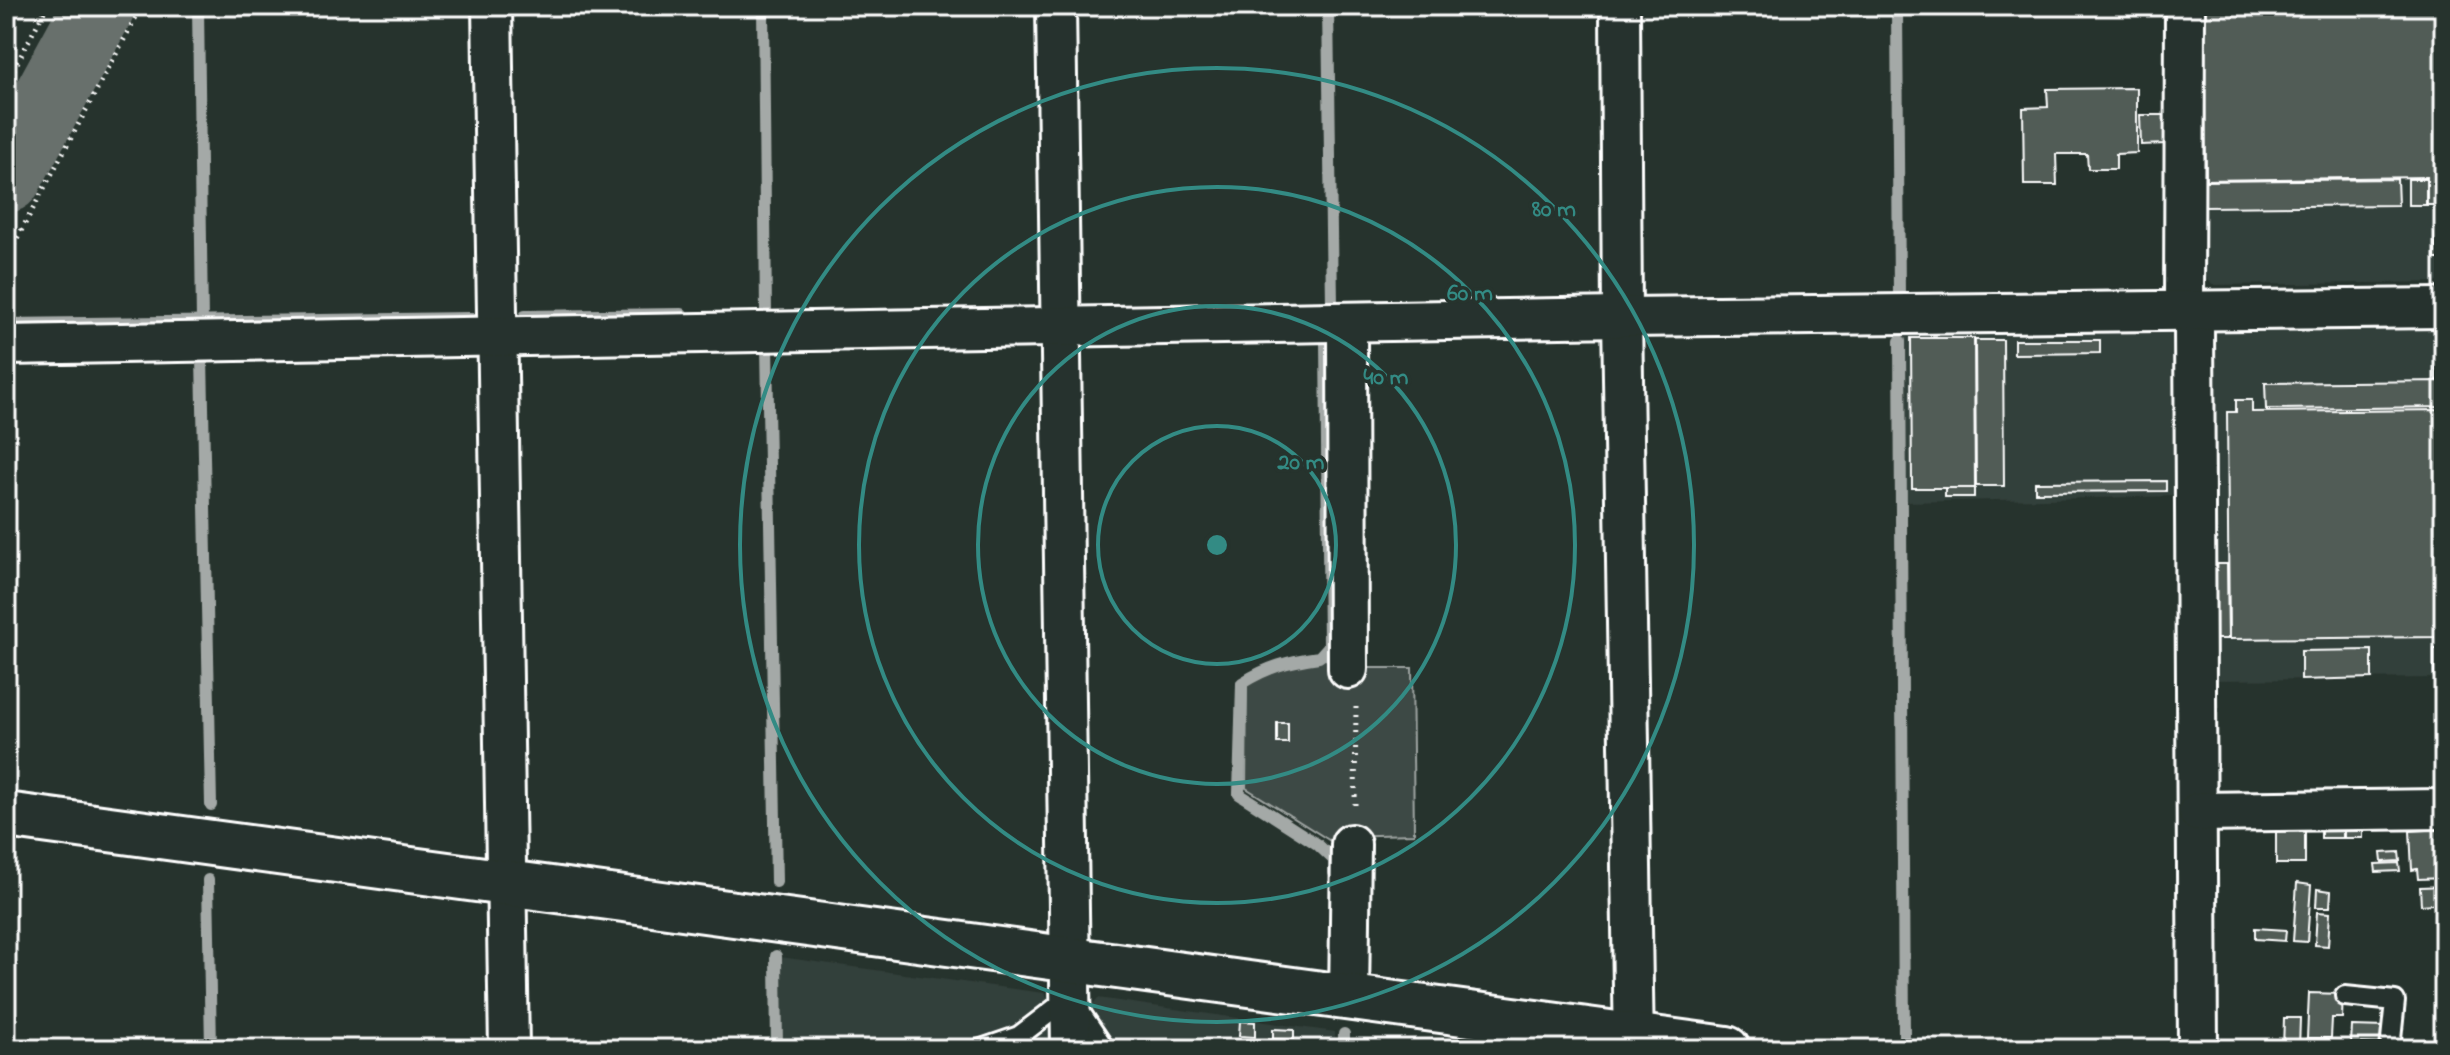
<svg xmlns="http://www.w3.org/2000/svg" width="2450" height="1055" viewBox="0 0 2450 1055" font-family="'Indie Flower',sans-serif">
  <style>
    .built { fill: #333f3a }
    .green { fill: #3e4944; stroke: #9ea4a2; stroke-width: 2 }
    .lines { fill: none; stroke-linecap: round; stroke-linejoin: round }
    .stream { stroke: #a4a9a7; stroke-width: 12 }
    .river { stroke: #67706c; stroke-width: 72 }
    .building { fill: #515c57; stroke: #fff; stroke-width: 2 }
    .service-casing { stroke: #fff; stroke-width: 24 }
    .minor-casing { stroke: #fff; stroke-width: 44 }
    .tertiary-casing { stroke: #fff; stroke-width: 50 }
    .path { stroke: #fff; stroke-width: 5; stroke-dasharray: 2 6; stroke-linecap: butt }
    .service { stroke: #26332d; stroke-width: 18 }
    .minor { stroke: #26332d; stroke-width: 38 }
    .tertiary { stroke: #26332d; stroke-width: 44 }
    .ring { fill: none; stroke: #338b84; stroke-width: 4 }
    .centre { fill: #338b84; stroke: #26332d; stroke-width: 4 }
    .ring-label { font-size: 24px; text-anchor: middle; font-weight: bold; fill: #338b84; stroke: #26332d; stroke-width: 7; stroke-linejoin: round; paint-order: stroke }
  </style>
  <rect width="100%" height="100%" fill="#26332d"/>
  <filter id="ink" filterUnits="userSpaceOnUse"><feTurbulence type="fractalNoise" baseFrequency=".0125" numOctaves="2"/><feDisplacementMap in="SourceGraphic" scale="16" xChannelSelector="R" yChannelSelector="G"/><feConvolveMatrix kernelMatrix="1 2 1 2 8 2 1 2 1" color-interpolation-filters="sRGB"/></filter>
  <g filter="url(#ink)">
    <!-- built -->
    <g class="built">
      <polygon points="2198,6 2444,6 2444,282 2212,285 2201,270"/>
      <polygon points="2164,321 2183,332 2181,496 1906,502 1904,326"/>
      <polygon points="2444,322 2444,678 2207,680 2204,333 2214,324"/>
      <polygon points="780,957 1044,993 1052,1002 1053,1049 781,1049"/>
      <polygon points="1098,998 1335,1032 1335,1049 1084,1049 1083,1014"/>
    </g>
    <!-- green -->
    <polygon class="green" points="1325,659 1362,668 1412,668 1414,834 1338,836 1332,842 1246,788 1247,685 1266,672"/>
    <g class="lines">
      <!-- stream -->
      <g class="stream">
        <polyline points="198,6 202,322"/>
        <polyline points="763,6 766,314"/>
        <polyline points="1328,6 1332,305"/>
        <polyline points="1897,6 1899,297"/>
        <polyline points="525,316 682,314"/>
        <polyline points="6,324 471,318"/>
        <polyline points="1900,341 1904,1037"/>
        <path d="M1326 342 1329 646 1319 657C1289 661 1267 667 1242 683L1239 794 1317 844 1334 860V873"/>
        <polyline points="767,345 776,882"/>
        <polyline points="202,357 211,805"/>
        <polyline points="208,880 211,1049"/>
        <polyline points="776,956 777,1049"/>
        <polyline points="1344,1034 1344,1049"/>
      </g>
      <!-- river -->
      <polyline class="river" points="6,177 99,6"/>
    </g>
    <!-- building -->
    <g class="building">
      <polygon points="2204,6 2442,6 2444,205 2427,205 2427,177 2206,180"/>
      <polygon points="2137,88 2137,153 2116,154 2116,169 2088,169 2087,154 2056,154 2057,185 2024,185 2023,108 2048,107 2047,89"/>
      <polygon points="2140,115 2166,115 2166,144 2141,145"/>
      <polygon points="2397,179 2398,205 2205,207 2205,181"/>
      <rect x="2408" y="179" width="18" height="26"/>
      <rect x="2435" y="234" width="9" height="25"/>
      <polygon points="1911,338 1974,338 1975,488 1912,488"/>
      <rect x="2436" y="338" width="8" height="42"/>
      <polygon points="1975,340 2003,340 2004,486 1976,486"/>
      <polygon points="2014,340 2100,340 2100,353 2014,354"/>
      <polygon points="2443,381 2443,407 2266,409 2265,383"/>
      <polygon points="2236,400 2252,400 2252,412 2444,410 2444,637 2229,639 2227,412 2236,412"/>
      <polygon points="2166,481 2166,491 2035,492 2035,482"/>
      <rect x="1945" y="488" width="29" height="9"/>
      <polygon points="2211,564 2227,564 2228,639 2212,639"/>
      <polygon points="2434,649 2444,649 2444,675 2434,676"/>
      <polygon points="2372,650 2372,678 2301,680 2301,651"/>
      <rect x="1277" y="723" width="11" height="20"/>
      <rect x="2321" y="821" width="22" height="17"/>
      <rect x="2276" y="826" width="29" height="38"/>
      <rect x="2344" y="827" width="19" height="11"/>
      <polygon points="2444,829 2444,878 2418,879 2417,869 2412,870 2410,831"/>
      <polygon points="2399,852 2400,861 2382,862 2381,853"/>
      <polygon points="2399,863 2400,871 2376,872 2375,864"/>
      <polygon points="2297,883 2311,885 2307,942 2293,941"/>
      <polygon points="2444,886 2444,903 2421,905 2420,887"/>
      <polygon points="2317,889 2331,891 2330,907 2316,907"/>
      <polygon points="2317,912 2330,913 2328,946 2315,945"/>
      <polygon points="2255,928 2286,930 2285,941 2255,939"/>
      <polygon points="2309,993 2343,994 2342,1018 2332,1018 2331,1038 2307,1038"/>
      <polygon points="2284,1018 2300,1018 2299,1049 2283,1049"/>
      <polygon points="1240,1021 1255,1022 1255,1037 1239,1036"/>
      <polygon points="2352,1026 2385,1027 2385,1044 2351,1043"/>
      <polygon points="1273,1029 1294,1030 1294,1040 1273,1039"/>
    </g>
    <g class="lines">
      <!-- service casing -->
      <g class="service-casing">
        <g id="service">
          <polyline points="2345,996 2395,1001 2390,1049"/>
          <polyline points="981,1049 1019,1036 1070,997 1105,1049"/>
        </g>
      </g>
      <!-- minor casing -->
      <g class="minor-casing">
        <g id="minor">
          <polyline points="492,6 509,1049"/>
          <polyline points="1056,6 1071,1049"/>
          <polyline points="1620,6 1622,317 1634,1049"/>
          <polyline points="2185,6 2184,309 2194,323 2198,1049"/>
          <polyline points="1347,323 1348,669"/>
          <polyline points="6,345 1622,317 2444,308"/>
          <polyline points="2198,812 2444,809"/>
          <polyline points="1349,999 1351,844"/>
        </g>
      </g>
      <!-- tertiary casing -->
      <g class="tertiary-casing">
        <polyline id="tertiary" points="6,815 1727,1049"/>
      </g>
      <!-- path -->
      <g class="path">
        <polyline points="6,84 47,6"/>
        <polyline points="6,259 142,6"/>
        <polyline points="1355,805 1356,707"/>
      </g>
      <!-- service -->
      <use href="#service" class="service"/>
      <!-- minor -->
      <use href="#minor" class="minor"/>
      <!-- tertiary -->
      <use href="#tertiary" class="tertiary"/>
    </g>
  </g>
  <!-- distance rings -->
  <g class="ring">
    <circle cx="1217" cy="545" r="119"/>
    <circle cx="1217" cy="545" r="239"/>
    <circle cx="1217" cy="545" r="358"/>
    <circle cx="1217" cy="545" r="477"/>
  </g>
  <circle cx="1217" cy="545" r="12" class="centre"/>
  <g class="ring-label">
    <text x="1554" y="216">80 m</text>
    <text x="1470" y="300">60 m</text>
    <text x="1386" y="384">40 m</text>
    <text x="1301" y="469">20 m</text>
  </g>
  <!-- margin -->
  <rect width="2450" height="1055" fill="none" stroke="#26332d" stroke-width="32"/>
  <rect x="16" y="16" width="2418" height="1023" fill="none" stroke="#fff" stroke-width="3" filter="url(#ink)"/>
</svg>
